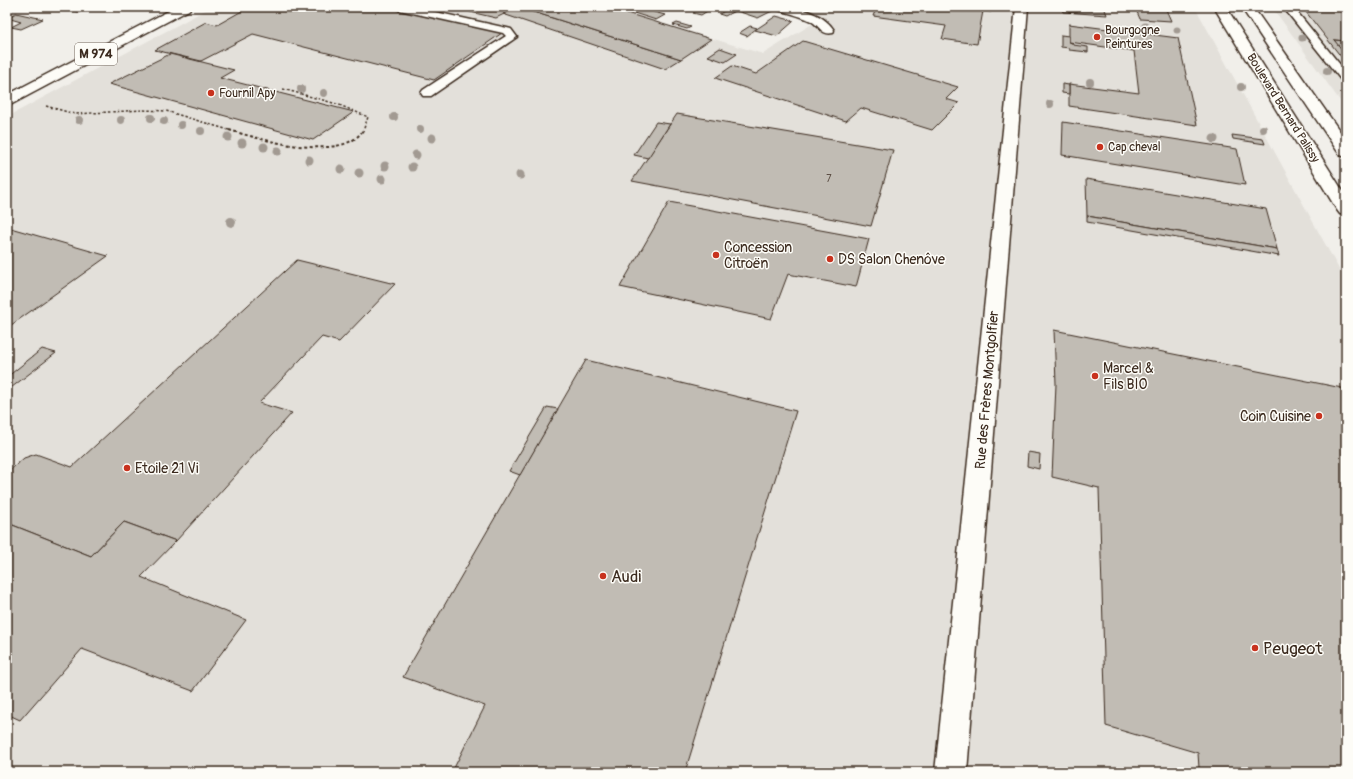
<svg xmlns="http://www.w3.org/2000/svg" width="1353" height="779" viewBox="0 0 1353 779" font-family="Pangolin,sans-serif">
  <style>
    .built { fill: #e3e0da }
    .building { fill: #c1bcb4; stroke: #3b2a1e }
    .lines { fill: none; stroke-linecap: round; stroke-linejoin: round }
    .lane-casing { stroke: #3b2a1e; stroke-width: 3 }
    .street-casing { stroke: #3b2a1e; stroke-width: 3 }
    .secondary-casing { stroke: #3b2a1e; stroke-width: 3 }
    .primary-casing { stroke: #3b2a1e; stroke-width: 3 }
    .path-far1 { stroke: #3b2a1e; stroke-width: 1.5; stroke-dasharray: 2.5 2; stroke-linecap: butt }
    .path { stroke: #3b2a1e; stroke-width: 2; stroke-dasharray: 3 2.5; stroke-linecap: butt }
    .lane { fill: #fdfcf7; fill-rule: evenodd }
    .street { fill: #fdfcf7; fill-rule: evenodd }
    .secondary { fill: #fdfcf7; fill-rule: evenodd }
    .primary { fill: #fdfcf7; fill-rule: evenodd }
    .tree { fill: #a29a92 }
    .poi-dot { fill: #c8321e; stroke: #fdfcf7; stroke-width: 1.5 }
    .labels { text-anchor: middle; dominant-baseline: central; stroke-width: 3; stroke-linejoin: round; paint-order: stroke }
    .far-number-label { font-size: 10px; fill: #5c4e44 }
    .far-poi-label { font-size: 12px; fill: #3b2a1e; stroke: #fdfcf7; text-anchor: start }
    .far-street-label { font-size: 12px; fill: #3b2a1e; stroke: #fdfcf7 }
    .shield { fill: #fdfcf7; stroke: #75695f; stroke-width: 1 }
    .shield-label { font-size: 13px; font-weight: bold; fill: #3b2a1e }
    .poi-label { font-size: 14px; fill: #3b2a1e; stroke: #fdfcf7; text-anchor: start }
    .street-label { font-size: 14px; fill: #3b2a1e; stroke: #fdfcf7 }
    .near-poi-label { font-size: 17px; fill: #3b2a1e; stroke: #fdfcf7; text-anchor: start }
  </style>
  <rect width="100%" height="100%" fill="#f1efea"/>
  <filter id="ink" filterUnits="userSpaceOnUse"><feTurbulence type="fractalNoise" baseFrequency=".025" numOctaves="2"/><feDisplacementMap in="SourceGraphic" scale="8" xChannelSelector="R" yChannelSelector="G"/><feConvolveMatrix kernelMatrix="1 2 1 2 8 2 1 2 1" color-interpolation-filters="sRGB"/></filter>
  <g filter="url(#ink)">
    <!-- built -->
    <g class="built">
      <polygon points="211,7 609,7 763,54 817,21 781,9 786,7 1195,7 1346,282 1346,772 7,772 7,117"/>
      <polygon points="1272,7 1346,7 1346,109"/>
    </g>
    <!-- building -->
    <g class="building">
      <polygon points="64,7 89,7 79,12 61,9"/>
      <polygon points="249,7 385,7 502,33 434,80 253,34 201,61 155,50 206,22 217,25"/>
      <polygon points="449,7 518,7 496,18"/>
      <polygon points="518,7 681,59 665,69 503,14"/>
      <polygon points="518,7 607,7 711,39 681,59"/>
      <polygon points="703,7 712,8 701,15 693,13"/>
      <polygon points="727,7 742,7 725,16 719,14 730,8"/>
      <polygon points="744,7 764,7 774,10 758,18 737,11"/>
      <polygon points="877,7 951,7 983,11 977,44 942,39 946,26 873,16"/>
      <polygon points="951,7 992,7 991,12"/>
      <polygon points="1061,7 1104,7 1107,15 1063,12"/>
      <polygon points="1135,7 1165,7 1171,21 1140,19"/>
      <polygon points="1302,7 1346,9 1346,41 1334,40 1346,52 1346,63"/>
      <polygon points="643,8 654,12 665,15 656,20 634,13"/>
      <polygon points="16,13 43,19 21,29 11,27 21,22 7,18"/>
      <polygon points="776,16 794,21 777,36 755,30"/>
      <polygon points="677,23 691,27 687,29 673,25"/>
      <polygon points="1069,24 1178,38 1197,125 1069,106 1069,84 1139,93 1134,51 1069,42"/>
      <polygon points="750,26 757,28 747,36 739,33"/>
      <polygon points="1061,35 1069,36 1069,42 1072,43 1073,45 1088,47 1088,52 1069,50 1069,48 1061,47"/>
      <polygon points="1334,40 1346,41 1346,52 1344,52"/>
      <polygon points="803,41 958,87 946,99 959,103 932,130 861,108 846,121 715,78 732,66 756,74"/>
      <polygon points="720,48 737,54 725,62 708,56"/>
      <polygon points="170,54 234,70 220,78 354,112 313,140 109,84"/>
      <polygon points="1062,84 1069,85 1069,94 1062,93"/>
      <polygon points="677,114 893,150 871,226 632,181"/>
      <polygon points="656,122 670,124 648,158 634,155"/>
      <polygon points="1063,122 1237,149 1245,185 1062,155"/>
      <polygon points="1232,135 1263,139 1265,144 1233,139"/>
      <polygon points="1086,179 1266,209 1277,249 1087,216"/>
      <polygon points="669,202 869,239 856,287 788,274 771,319 620,287"/>
      <polygon points="1087,216 1277,249 1279,256 1087,222"/>
      <polygon points="7,227 108,256 7,328"/>
      <polygon points="297,260 395,284 339,342 322,337 259,403 292,413 176,541 124,522 91,556 10,524 7,525 7,473 24,458 36,454 72,467"/>
      <polygon points="1054,330 1342,388 1346,401 1346,772 1214,772 1199,768 1198,753 1106,726 1099,488 1052,477 1056,384"/>
      <polygon points="42,349 56,353 7,391 7,377"/>
      <polygon points="586,360 796,411 685,772 452,772 485,706 403,677"/>
      <polygon points="547,407 558,409 520,475 509,471"/>
      <polygon points="1028,452 1040,454 1039,469 1027,466"/>
      <polygon points="124,522 176,541 141,577 246,620 193,691 82,649 20,720 7,714 7,525 10,524 91,556"/>
    </g>
    <g class="lines">
      <!-- lane casing -->
      <g class="lane-casing">
        <g id="lane">
          <polygon points="394,7 413,7 507,28 511,29 517,37 431,96 423,96 421,93 423,90 506,36 503,33 399,10"/>
          <polygon points="1283,7 1293,7 1346,72 1346,82 1342,81"/>
        </g>
      </g>
      <!-- street casing -->
      <g class="street-casing">
        <g id="street">
          <path d="M777 7C798 7 822 12 834 30L833 33C823 35 821 29 814 23 806 17 788 13 779 10Z"/>
          <polygon points="1016,7 1028,7 967,772 935,772"/>
        </g>
      </g>
      <!-- secondary casing -->
      <g class="secondary-casing">
        <g id="secondary">
          <polygon points="1214,7 1226,7 1346,196 1346,215 1340,214 1337,210"/>
          <polygon points="1241,7 1253,7 1346,140 1346,157 1340,155"/>
        </g>
      </g>
      <!-- primary casing -->
      <g class="primary-casing">
        <polygon id="primary" points="176,7 191,7 189,10 12,104 7,105 7,95"/>
      </g>
      <!-- path-far1 -->
      <g class="path-far1">
        <polyline points="283,89 337,104 368,117 363,131"/>
        <polyline points="46,106 75,114 143,110 166,111 232,131"/>
      </g>
      <!-- path -->
      <path class="path" d="M229 130C259 139 343 164 363 130"/>
      <!-- lane -->
      <use href="#lane" class="lane"/>
      <!-- street -->
      <use href="#street" class="street"/>
      <!-- secondary -->
      <use href="#secondary" class="secondary"/>
      <!-- primary -->
      <use href="#primary" class="primary"/>
    </g>
    <!-- trees -->
    <g class="tree">
      <circle cx="1145" cy="26" r="3.5"/>
      <circle cx="1177" cy="30" r="3.5"/>
      <circle cx="1302" cy="38" r="3.5"/>
      <circle cx="1327" cy="71" r="4"/>
      <circle cx="1090" cy="82" r="4"/>
      <circle cx="1241" cy="87" r="4"/>
      <circle cx="301" cy="89" r="4"/>
      <circle cx="324" cy="93" r="4"/>
      <circle cx="1050" cy="104" r="4"/>
      <circle cx="394" cy="117" r="4"/>
      <circle cx="151" cy="118" r="4"/>
      <circle cx="79" cy="120" r="4"/>
      <circle cx="121" cy="120" r="4"/>
      <circle cx="164" cy="121" r="4"/>
      <circle cx="181" cy="125" r="4"/>
      <circle cx="420" cy="129" r="4"/>
      <circle cx="1263" cy="129" r="4"/>
      <circle cx="201" cy="131" r="4"/>
      <circle cx="228" cy="137" r="4.5"/>
      <circle cx="432" cy="138" r="4.5"/>
      <circle cx="1214" cy="139" r="4.5"/>
      <circle cx="242" cy="143" r="4.5"/>
      <circle cx="264" cy="147" r="4.5"/>
      <circle cx="278" cy="151" r="4.5"/>
      <circle cx="416" cy="155" r="4.5"/>
      <circle cx="309" cy="160" r="4.5"/>
      <circle cx="385" cy="166" r="4.5"/>
      <circle cx="412" cy="167" r="4.5"/>
      <circle cx="341" cy="169" r="4.5"/>
      <circle cx="359" cy="173" r="4.5"/>
      <circle cx="520" cy="175" r="4.5"/>
      <circle cx="382" cy="179" r="4.5"/>
      <circle cx="231" cy="222" r="5"/>
    </g>
  </g>
  <!-- markers -->
  <g class="poi-dot">
    <circle cx="1097" cy="37" r="4"/>
    <circle cx="211" cy="93" r="4"/>
    <circle cx="1100" cy="147" r="4"/>
    <circle cx="716" cy="255" r="4"/>
    <circle cx="830" cy="259" r="4"/>
    <circle cx="1095" cy="376" r="4"/>
    <circle cx="1319" cy="416" r="4"/>
    <circle cx="127" cy="468" r="4"/>
    <circle cx="603" cy="576" r="4"/>
    <circle cx="1255" cy="648" r="4"/>
  </g>
  <g class="labels">
    <!-- far-number labels -->
    <g class="far-number-label">
      <text x="829" y="179">7</text>
    </g>
    <!-- far-poi labels -->
    <g class="far-poi-label">
      <text x="1105" y="30">Bourgogne<tspan x="1105" dy="14">Peintures</tspan></text>
      <text x="219" y="93">Fournil Apy</text>
      <text x="1108" y="147">Cap cheval</text>
    </g>
    <!-- far-street labels -->
    <g class="far-street-label">
      <text transform="translate(1283 108) rotate(58)">Boulevard Bernard Palissy</text>
    </g>
    <!-- shield labels -->
    <rect class="shield" x="75" y="43" width="42" height="22" rx="3"/>
    <g class="shield-label">
      <text x="96" y="54">M 974</text>
    </g>
    <!-- poi labels -->
    <g class="poi-label">
      <text x="724" y="247">Concession<tspan x="724" dy="16">Citroën</tspan></text>
      <text x="838" y="259">DS Salon Chenôve</text>
      <text x="1103" y="368">Marcel &amp;<tspan x="1103" dy="16">Fils BIO</tspan></text>
      <text x="1311" y="416" text-anchor="end">Coin Cuisine</text>
      <text x="135" y="468">Etoile 21 Vi</text>
    </g>
    <!-- street labels -->
    <g class="street-label">
      <text transform="translate(987 390) rotate(-85)">Rue des Frères Montgolfier</text>
    </g>
    <!-- near-poi labels -->
    <g class="near-poi-label">
      <text x="611" y="576">Audi</text>
      <text x="1263" y="648">Peugeot</text>
    </g>
  </g>
  <!-- margin -->
  <rect width="1353" height="779" fill="none" stroke="#fdfcf7" stroke-width="24"/>
  <rect x="12" y="12" width="1329" height="755" fill="none" stroke="#3b2a1e" stroke-width="1.5" filter="url(#ink)"/>
</svg>
